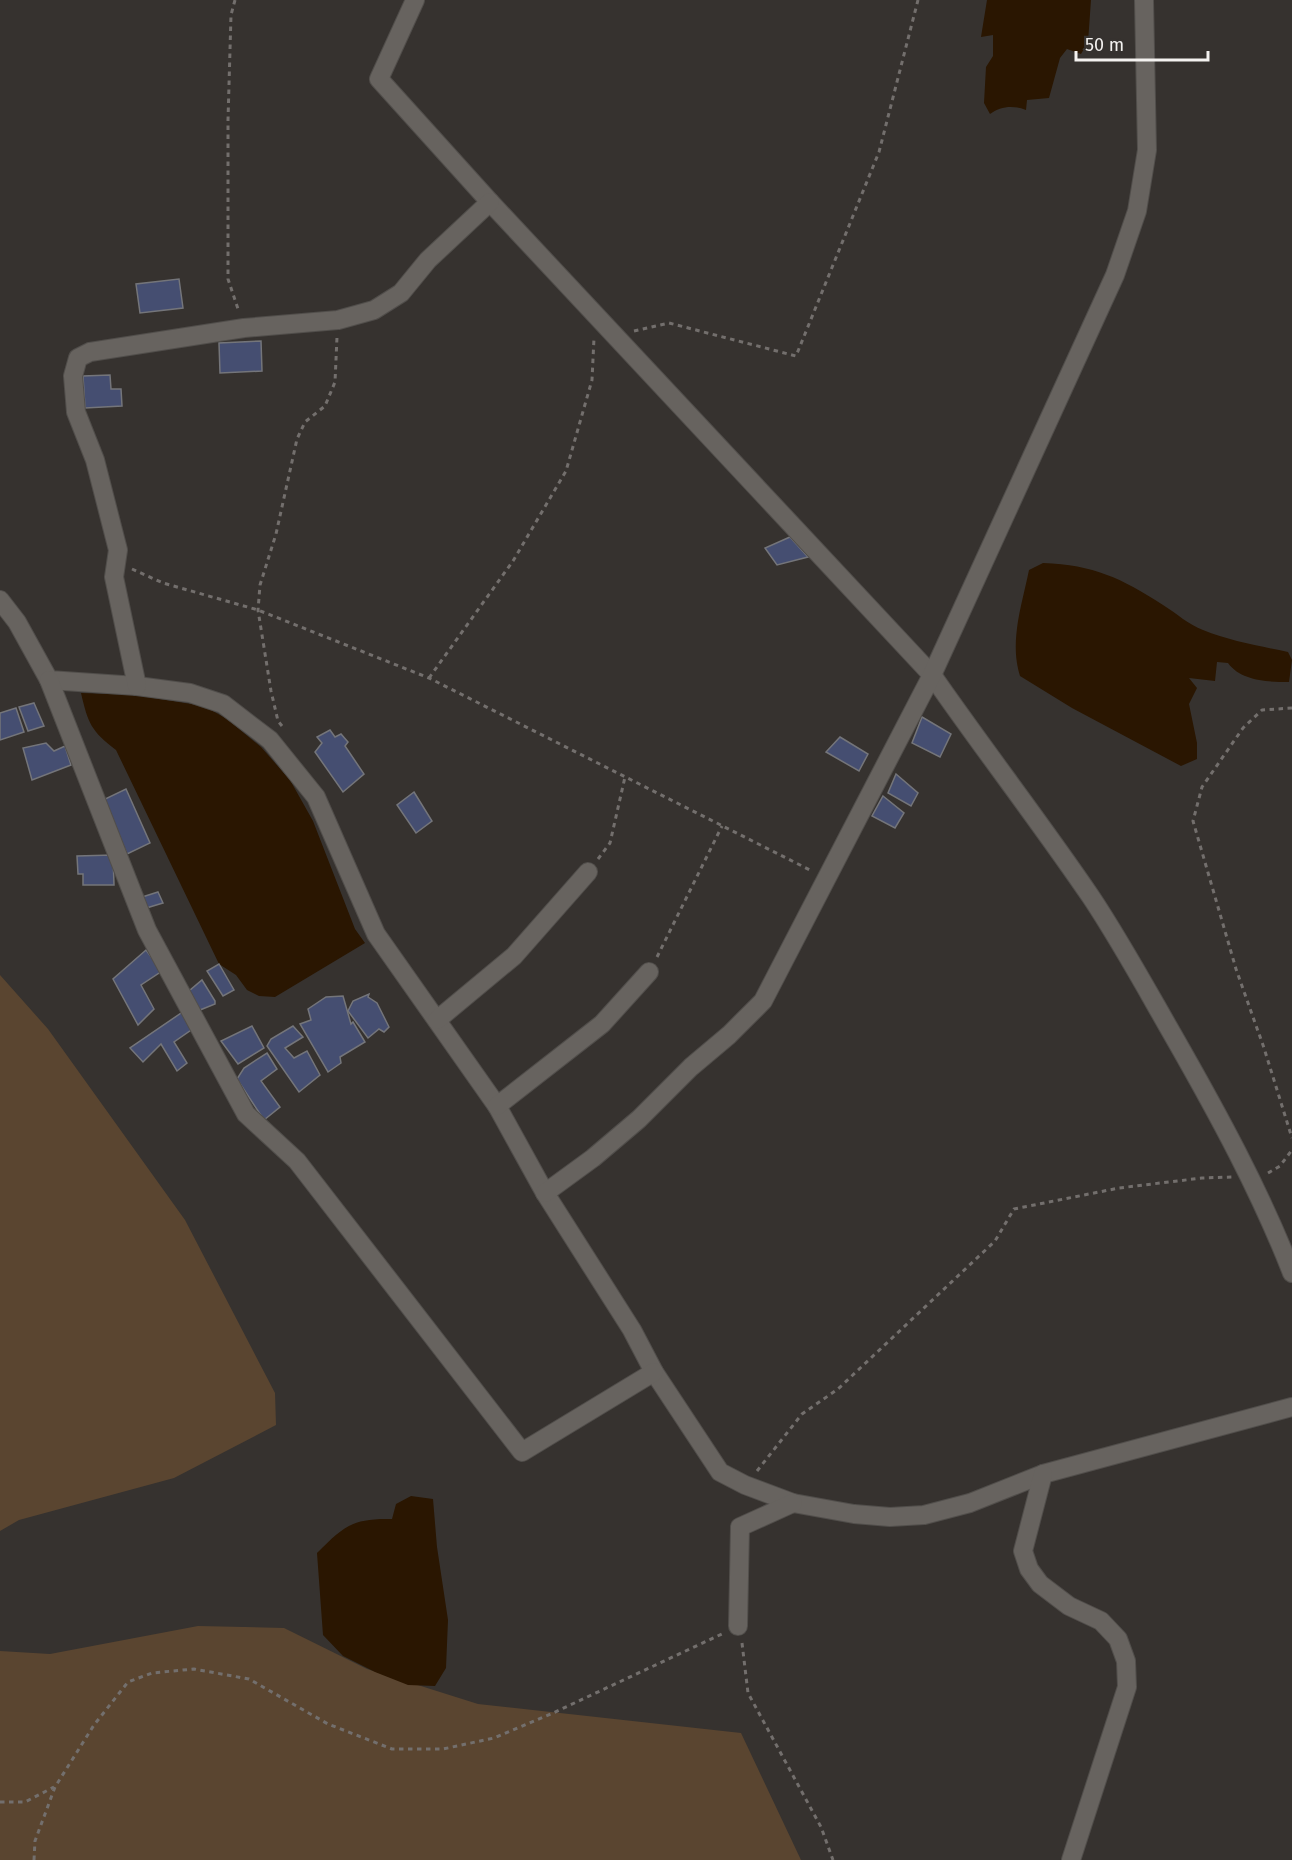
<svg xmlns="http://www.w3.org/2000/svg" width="1292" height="1860" viewBox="0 0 1292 1860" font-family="'Fira Sans',sans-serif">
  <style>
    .green { fill: #5a4530 }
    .water { fill: #2a1601 }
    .building { fill: #454e71; stroke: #74757a; stroke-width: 1.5 }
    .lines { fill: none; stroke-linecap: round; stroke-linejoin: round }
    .minor-casing { stroke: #514e4b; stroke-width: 20 }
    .path { stroke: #736f6d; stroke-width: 3; stroke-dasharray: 4.5 4.5; stroke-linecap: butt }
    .minor { stroke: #67635f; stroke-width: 18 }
  </style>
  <rect width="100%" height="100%" fill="#36322f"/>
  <!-- green -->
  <g class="green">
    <polygon points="0,975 48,1029 185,1220 275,1393 276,1425 174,1478 19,1520 0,1531"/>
    <polygon points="198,1626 284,1628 367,1669 478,1704 741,1733 801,1860 0,1860 0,1651 50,1654"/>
  </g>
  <!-- water -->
  <g class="water">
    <path d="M987 0H1091L1088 42 1081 54 1067 49 1060 58 1049 98 1027 100 1026 110C1014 105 1000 106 990 114L984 103 986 67 993 56V35L981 37Z"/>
    <path d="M1043 563C1094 565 1121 578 1163 605 1176 613 1189 625 1203 630 1230 641 1260 646 1288 652L1292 660 1289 682C1268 682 1241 681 1228 663L1217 662 1215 681 1189 678 1197 688 1189 704 1197 743V759L1181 766 1072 708 1020 676C1009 641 1022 605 1029 570Z"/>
    <path d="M81 693 134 695 204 706 227 719 261 747 290 780 313 821 355 929 365 943 275 997 259 996 247 990 236 975 219 964 116 750C91 731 88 723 81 693Z"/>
    <path d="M411 1496 433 1499 437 1547 448 1620 446 1668 435 1686 408 1685 375 1672 343 1656 323 1635 317 1553C344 1526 353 1518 392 1519L396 1504Z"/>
  </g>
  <!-- building -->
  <g class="building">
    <polygon points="179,279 183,308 140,313 136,284"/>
    <polygon points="261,341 262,371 220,373 219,343"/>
    <polygon points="110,375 111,389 121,389 122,406 85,408 83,376"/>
    <polygon points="790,537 808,557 777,565 765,548"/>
    <polygon points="34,703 44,726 28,731 19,707"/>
    <polygon points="16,708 24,732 0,740 0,713"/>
    <polygon points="922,717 951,734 940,757 912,743"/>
    <polygon points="330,730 335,737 341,734 348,742 345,746 364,774 343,792 315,752 322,743 317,737"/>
    <polygon points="840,737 868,754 859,771 826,752"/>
    <polygon points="46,743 54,751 65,746 71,765 32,780 23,748"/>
    <polygon points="896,774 918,793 911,806 888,793"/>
    <polygon points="126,789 150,843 127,854 103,800"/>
    <polygon points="414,792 432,821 416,833 397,805"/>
    <polygon points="883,796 904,813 895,828 872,816"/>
    <polygon points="113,855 114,885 83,885 83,874 78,874 77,856"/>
    <polygon points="158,892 163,903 143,909 139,898"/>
    <polygon points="146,950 162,971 141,985 154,1009 138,1025 113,979"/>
    <polygon points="219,964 234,990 223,996 207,971"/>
    <polygon points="202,980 215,1001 215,1004 200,1010 189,991"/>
    <polygon points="369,994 368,997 377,1003 389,1027 384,1032 379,1029 368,1038 348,1011 353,1001"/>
    <polygon points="343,996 351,1024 353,1022 365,1042 340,1057 341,1063 328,1072 300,1024 311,1020 308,1009 326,997"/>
    <polygon points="184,1011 194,1028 174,1042 187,1063 177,1071 161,1044 143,1062 130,1048"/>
    <polygon points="252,1026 264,1048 238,1064 221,1041"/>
    <polygon points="293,1026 303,1037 285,1048 294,1058 307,1051 320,1075 299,1092 267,1046 271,1039"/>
    <polygon points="267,1053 277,1069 261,1081 280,1107 264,1120 237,1079 244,1068"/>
  </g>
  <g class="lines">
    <!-- minor casing -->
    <g class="minor-casing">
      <g id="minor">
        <path d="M415 0 379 79 490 202 932 675C984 750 1040 822 1091 897 1121 942 1147 990 1174 1037 1218 1114 1260 1191 1292 1273"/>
        <polyline points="0,600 17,622 49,680 137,686 190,693 223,704 270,740 316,797 376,934 497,1106 545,1193 632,1330 654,1372 720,1472 745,1485 793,1503 854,1514 890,1517 924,1515 970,1503 1043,1474 1292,1407"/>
        <polyline points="49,680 147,930 246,1114 297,1161 522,1452 654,1372"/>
        <polyline points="137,686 114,577 118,550 95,460 76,412 73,376 78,358 90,352 244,328 338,320 374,310 401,293 428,260 490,202"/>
        <polyline points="437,1020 514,956 588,872"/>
        <polyline points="497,1106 602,1024 649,972"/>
        <polyline points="545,1193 593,1158 639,1119 691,1067 729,1035 763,1001 932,675 1115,275 1137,211 1147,150 1144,0"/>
        <polyline points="1043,1474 1023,1551 1029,1569 1040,1584 1069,1606 1101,1621 1118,1639 1126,1661 1127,1687 1071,1860"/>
        <polyline points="738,1626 740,1527 793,1503"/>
      </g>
    </g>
    <!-- path -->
    <g class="path">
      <polyline points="235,0 231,15 228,120 228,279 239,312"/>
      <polyline points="634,331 669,323 796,356 879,152 918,0"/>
      <polyline points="132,569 163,583 258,610 429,678 810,870"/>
      <polyline points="429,678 513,561 566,471 592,380 594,338"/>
      <polyline points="1292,708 1262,710 1243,728 1202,787 1193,821 1236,969 1264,1048 1292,1138"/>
      <polyline points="282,726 278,721 271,691 258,610 260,585 276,534 297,439 305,422 325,406 335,382 337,337"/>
      <polyline points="598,859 610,843 625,777"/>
      <polyline points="657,957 722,826"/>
      <polyline points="1268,1173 1280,1166 1292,1150"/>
      <polyline points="757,1471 802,1414 838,1389 995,1241 1014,1209 1119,1188 1202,1178 1232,1177"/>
      <polyline points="742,1643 748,1693 821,1827 833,1860"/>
      <polyline points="0,1802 25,1802 54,1787"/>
      <polyline points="34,1860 35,1841 55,1787 94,1725 128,1682 152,1673 194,1669 249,1679 328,1724 392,1749 443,1749 494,1738 553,1713 724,1633"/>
    </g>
    <!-- minor -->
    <use href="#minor" class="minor"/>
  </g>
  <!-- scale -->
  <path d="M1076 51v9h132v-9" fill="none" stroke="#f4f2f0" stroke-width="3"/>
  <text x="1085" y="51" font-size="18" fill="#f4f2f0" stroke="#36322f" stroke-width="4.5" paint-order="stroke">50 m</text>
</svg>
